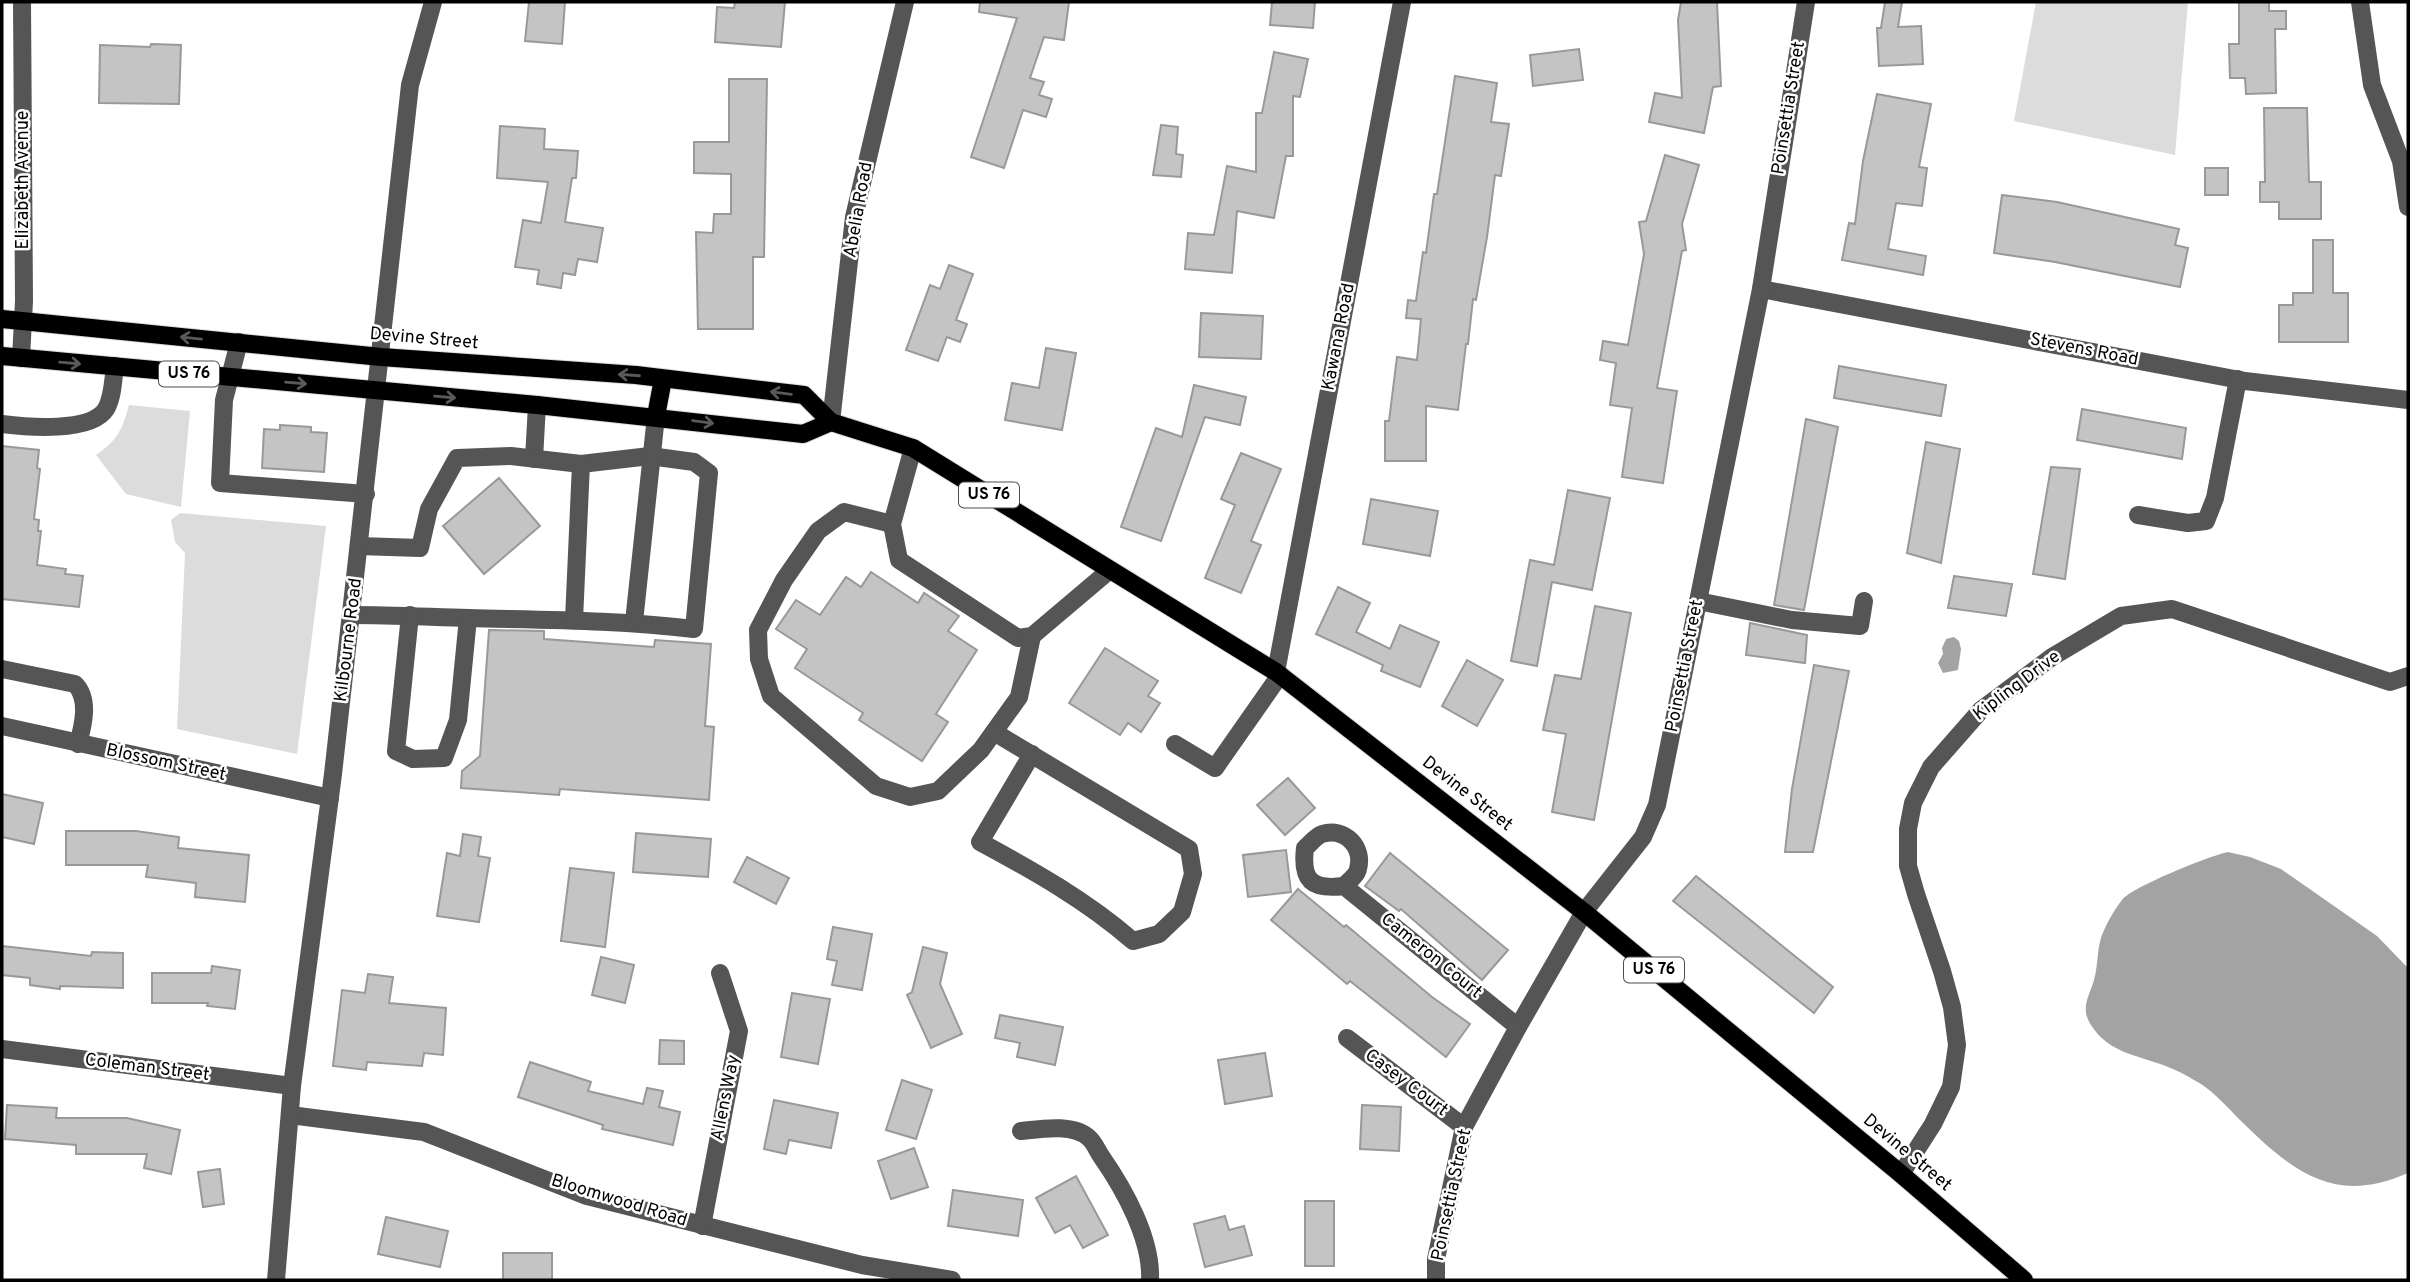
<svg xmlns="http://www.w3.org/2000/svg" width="2410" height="1282" viewBox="0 0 2410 1282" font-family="Overpass,sans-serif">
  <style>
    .green { fill: #dcdcdc }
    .water { fill: #a3a3a3 }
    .building { fill: #c4c4c4; stroke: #999; stroke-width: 2 }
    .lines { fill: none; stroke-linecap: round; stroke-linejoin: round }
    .major-casing { stroke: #dbdbdb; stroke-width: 20 }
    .minor { stroke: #555; stroke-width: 18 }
    .major { stroke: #000; stroke-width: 18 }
    .oneway { stroke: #595959 }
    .labels { text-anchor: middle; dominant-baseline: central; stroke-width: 5; stroke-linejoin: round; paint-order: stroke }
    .shield { fill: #fff; stroke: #4c4c4c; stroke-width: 2 }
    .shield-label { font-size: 16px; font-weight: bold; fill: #000 }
    .street-label { font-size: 18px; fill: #000; stroke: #fff }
  </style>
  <rect width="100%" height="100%" fill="#fff"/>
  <!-- green -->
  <g class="green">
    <polygon points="2036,2 2188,2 2175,155 2014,121"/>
    <path d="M129 405 190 411 181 507 126 494 96 455C118 440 122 430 129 405Z"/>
    <polygon points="180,513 326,526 297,754 177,729 185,553 175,542 171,520"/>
  </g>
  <!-- water -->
  <g class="water">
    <polygon points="1954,637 1959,641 1961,649 1958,670 1943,673 1938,663 1943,654 1942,648 1946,639"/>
    <path d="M2228 852 2250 857 2281 869 2377 936 2408 968V1173C2334 1206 2292 1171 2240 1120 2228 1108 2215 1093 2201 1084 2191 1078 2179 1071 2168 1067 2139 1055 2109 1054 2091 1025 2080 1008 2089 997 2094 980 2098 966 2097 951 2101 938 2105 926 2114 910 2122 900 2132 887 2209 856 2228 852Z"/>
  </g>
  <!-- building -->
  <g class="building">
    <polygon points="529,2 565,2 562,44 525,41"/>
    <polygon points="735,2 785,2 781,47 715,42 717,7 734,8"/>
    <polygon points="980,2 1069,2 1064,40 1044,37 1030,78 1044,82 1039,95 1052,99 1046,117 1023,110 1004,168 971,157 1017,18 979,12"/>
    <polygon points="1272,2 1315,2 1313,28 1270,25"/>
    <polygon points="1681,2 1717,2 1721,86 1713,87 1704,133 1649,122 1655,93 1682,98 1678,20"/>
    <polygon points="1885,2 1902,2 1898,27 1921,26 1923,64 1879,66 1877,28 1881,28"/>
    <polygon points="2239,2 2269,2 2269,11 2286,11 2286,29 2275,29 2276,93 2246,94 2245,78 2230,78 2229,44 2239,44"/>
    <polygon points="151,44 181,45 179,104 99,103 100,45 150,47"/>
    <polygon points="1579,49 1583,80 1533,86 1530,55"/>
    <polygon points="1274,52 1308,59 1300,97 1293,96 1293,156 1286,156 1274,218 1237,211 1232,273 1185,269 1188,233 1214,235 1227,166 1256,172 1256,113 1262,113"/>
    <polygon points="1455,76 1497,83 1491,122 1509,124 1501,176 1495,175 1487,237 1476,300 1473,299 1468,344 1466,344 1458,410 1426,406 1426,461 1385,461 1385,421 1389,421 1397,357 1417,360 1421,319 1406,318 1408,300 1416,301 1423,252 1426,253 1434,194 1437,194"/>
    <polygon points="729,79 767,79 764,257 753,257 753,329 698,329 696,232 713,233 714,214 731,214 731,174 694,173 694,142 729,142"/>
    <polygon points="1877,94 1931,104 1919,167 1927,168 1922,206 1896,203 1888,249 1926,256 1923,275 1842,260 1849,223 1855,224 1863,161"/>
    <polygon points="2264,108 2307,108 2309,182 2321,182 2321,219 2279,219 2279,202 2260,202 2260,182 2265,182"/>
    <polygon points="1161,125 1178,127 1176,154 1183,155 1181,177 1153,175"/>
    <polygon points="500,126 545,129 544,149 578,151 576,178 572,178 565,222 603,228 597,262 578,259 575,275 563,273 561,288 537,284 539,270 515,267 523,220 541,223 548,182 497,178"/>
    <polygon points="1665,155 1699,165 1682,224 1686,250 1682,251 1657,388 1677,391 1663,483 1622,477 1632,408 1610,405 1616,363 1600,360 1603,341 1628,345 1644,254 1639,222 1646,221"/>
    <rect x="2205" y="168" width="23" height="27"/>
    <polygon points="2002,195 2057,202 2179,229 2175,245 2188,248 2180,287 2055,262 1994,253"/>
    <polygon points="2313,240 2333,240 2333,293 2348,293 2348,342 2279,342 2279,305 2293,305 2293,293 2313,293"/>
    <polygon points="949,265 973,274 956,320 967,324 960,342 947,337 938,361 906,350 930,285 940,289"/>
    <polygon points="1201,313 1263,316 1261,359 1199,357"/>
    <polygon points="1046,348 1076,353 1062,430 1005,420 1012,383 1039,388"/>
    <polygon points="1839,366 1946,385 1941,416 1834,398"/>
    <polygon points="1194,385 1246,397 1240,425 1205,417 1161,541 1121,527 1156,428 1182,437"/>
    <polygon points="2082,409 2186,428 2182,459 2077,440"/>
    <polygon points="1806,419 1838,427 1804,610 1774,605"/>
    <polygon points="280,425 311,427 311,432 327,433 324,472 262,468 264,429 280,430"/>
    <polygon points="1926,442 1960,449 1941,563 1907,553"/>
    <polygon points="2,446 39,450 37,468 40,469 34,519 39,520 38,531 41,531 37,565 66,569 65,574 83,576 79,607 2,599"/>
    <polygon points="1241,453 1281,469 1251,541 1261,545 1241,593 1205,578 1235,505 1221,499"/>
    <polygon points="2051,467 2080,469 2065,579 2033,574"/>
    <polygon points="499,478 540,526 484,574 443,526"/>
    <polygon points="1568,490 1610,498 1592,590 1552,582 1537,666 1511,661 1530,560 1554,565"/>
    <polygon points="1371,499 1438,511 1430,556 1363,544"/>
    <polygon points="871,572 918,603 924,593 959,616 948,631 977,650 936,714 948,722 922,761 859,720 863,713 795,668 807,649 776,629 796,600 820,615 846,577 861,587"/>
    <polygon points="1954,576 2012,584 2006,616 1948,608"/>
    <polygon points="1338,587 1370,603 1356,632 1390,649 1400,625 1439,642 1420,687 1381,671 1383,665 1316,634"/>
    <polygon points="1595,606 1631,613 1594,820 1552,812 1566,734 1543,730 1555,675 1581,679"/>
    <polygon points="1750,623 1807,635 1805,663 1746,655"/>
    <polygon points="489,630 544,631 544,639 654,647 655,640 711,644 705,726 714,727 709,800 560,789 559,795 461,788 462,771 480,756"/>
    <polygon points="1105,648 1158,681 1148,696 1160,703 1141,732 1128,723 1120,735 1069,703"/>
    <polygon points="1467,660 1503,680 1477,726 1442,706"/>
    <polygon points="1814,665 1849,671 1813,852 1785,852 1792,789"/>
    <polygon points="1288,778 1315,808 1285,835 1257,805"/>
    <polygon points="2,794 43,803 34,844 2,837"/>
    <polygon points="66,831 136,831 179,837 178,848 249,855 245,902 195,897 196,883 146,877 148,865 66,865"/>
    <polygon points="636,833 711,839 708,877 633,872"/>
    <polygon points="463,834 481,837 478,856 490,858 479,922 437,916 447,853 460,856"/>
    <polygon points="1286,850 1291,892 1248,897 1243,855"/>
    <polygon points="1390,853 1508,950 1482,980 1401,909 1399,911 1365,886"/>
    <polygon points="747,857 789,878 776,904 734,882"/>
    <polygon points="570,868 614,873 605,947 561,941"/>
    <polygon points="1696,876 1833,987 1814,1013 1673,901"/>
    <polygon points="1298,889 1344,927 1346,925 1432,997 1470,1024 1446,1057 1350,981 1347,984 1271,920"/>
    <polygon points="833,927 872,934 862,990 832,985 837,961 827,959"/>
    <polygon points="2,946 91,956 92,952 123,953 123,988 60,986 60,989 30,985 30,978 2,975"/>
    <polygon points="923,947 947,953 940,984 962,1034 931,1048 907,995 912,992"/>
    <polygon points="601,957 634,965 625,1003 592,995"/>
    <polygon points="212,966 240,970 235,1009 207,1006 208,1003 152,1003 152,973 211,973"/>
    <polygon points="368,974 393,977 389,1003 446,1008 443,1055 424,1053 422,1066 367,1062 366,1070 333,1066 342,990 365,993"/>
    <polygon points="792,993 830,999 818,1064 781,1057"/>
    <polygon points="1000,1015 1063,1027 1055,1065 1017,1057 1020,1043 995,1038"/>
    <polygon points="660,1040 684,1041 684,1064 659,1064"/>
    <polygon points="1265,1053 1272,1096 1225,1104 1218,1060"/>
    <polygon points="530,1062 591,1082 588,1091 643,1104 647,1088 663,1091 659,1107 680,1112 673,1145 602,1129 603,1125 518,1097"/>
    <polygon points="902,1080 932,1090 916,1139 886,1130"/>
    <polygon points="774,1100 838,1113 831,1148 789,1140 786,1154 764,1149"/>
    <polygon points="7,1105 57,1108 56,1118 127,1118 180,1130 171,1174 144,1168 147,1154 76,1154 76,1145 5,1139"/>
    <polygon points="1362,1105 1401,1107 1399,1151 1360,1149"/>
    <polygon points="914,1148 928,1187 891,1199 878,1161"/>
    <polygon points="220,1169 224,1204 203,1207 198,1172"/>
    <polygon points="1076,1176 1108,1235 1083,1248 1070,1225 1055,1233 1036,1198"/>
    <polygon points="953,1190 1023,1200 1018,1236 948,1226"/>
    <rect x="1305" y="1201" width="29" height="65"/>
    <polygon points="1225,1216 1229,1230 1244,1226 1252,1255 1205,1267 1194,1224"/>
    <polygon points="386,1217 448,1231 440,1267 378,1254"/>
    <rect x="503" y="1253" width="49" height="27"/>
  </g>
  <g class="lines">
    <!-- major casing -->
    <g class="major-casing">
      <g id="major">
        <polyline points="2,319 381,357 636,375 804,395 831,422 913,448 1276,672 1584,912 1901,1174 2024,1280"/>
        <polyline points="2,356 537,405 803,434 831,422"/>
        <polyline points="656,416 663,379"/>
      </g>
    </g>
    <!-- minor -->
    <g class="minor">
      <polyline points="2360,2 2372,85 2401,161 2408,207"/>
      <polyline points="1761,289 2245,381 2408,400"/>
      <polyline points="239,342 224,400 220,483 366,494"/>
      <polyline points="21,358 24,301 22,2"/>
      <polyline points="831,422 854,217 905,2"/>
      <path d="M2 424C26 427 91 433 106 409 113 397 113 380 115 366"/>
      <polyline points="913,448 892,524 899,560 1018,638 1032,636 1110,570"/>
      <polyline points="534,459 537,405"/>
      <polyline points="2138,515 2188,523 2206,521 2215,498 2238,379"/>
      <polyline points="892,524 844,512 818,531 784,580 758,630 759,659 771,696 876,786 910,797 938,791 981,750 1019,697 1032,636"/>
      <polyline points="1698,601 1792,620 1860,626 1864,601"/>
      <path d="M351 615C391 615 430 617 469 618 545 620 619 620 694 629L709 473 694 462 650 456 581 464 511 456 457 458 429 509 420 548 359 546"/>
      <polyline points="410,615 396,751 413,759 444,758 458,720 468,618"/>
      <polyline points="574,620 581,464"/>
      <polyline points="634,622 656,416"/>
      <path d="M2 669 75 684C90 699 83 726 78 744"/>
      <polyline points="1276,672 1402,2"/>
      <polyline points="2,726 330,798"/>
      <path d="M994 732 1189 849 1193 874 1182 912 1159 934 1133 941C1087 901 1034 871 980 842L1032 754"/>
      <polyline points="1175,744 1215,768 1280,675"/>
      <path d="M1344 886C1349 881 1357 875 1358 869 1364 847 1345 827 1322 834 1316 836 1310 844 1305 848 1301 881 1312 890 1344 886L1518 1027"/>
      <polyline points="1347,1038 1464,1127"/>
      <polyline points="2,1049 292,1086"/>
      <polyline points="290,1115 424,1132 587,1196 862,1265 952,1280"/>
      <path d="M1021 1131C1040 1129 1073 1123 1089 1138 1094 1142 1097 1150 1101 1156 1124 1189 1152 1239 1150 1280"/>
      <polyline points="1901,1174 1933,1124 1951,1087 1957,1045 1952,1007 1942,971 1916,894 1908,866 1908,829 1913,803 1931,767 1981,710 2052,657 2121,616 2172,609 2390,682 2408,676"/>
      <polyline points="702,1226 739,1031 720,973"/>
      <polyline points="276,1280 292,1086 333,774 410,85 433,2"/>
      <polyline points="1436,1280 1436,1259 1464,1127 1518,1027 1584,912 1643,837 1657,805 1761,289 1806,2"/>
    </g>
    <!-- major -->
    <use href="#major" class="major"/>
  </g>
  <!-- one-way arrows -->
  <defs><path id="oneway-shaft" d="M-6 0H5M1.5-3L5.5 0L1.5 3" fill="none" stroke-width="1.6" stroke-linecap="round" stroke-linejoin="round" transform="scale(1.75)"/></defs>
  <g class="oneway">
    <use href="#oneway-shaft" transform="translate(191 338) rotate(-174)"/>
    <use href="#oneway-shaft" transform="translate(70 363) rotate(5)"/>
    <use href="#oneway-shaft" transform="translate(629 375) rotate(-176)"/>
    <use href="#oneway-shaft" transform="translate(296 383) rotate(5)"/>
    <use href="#oneway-shaft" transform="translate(781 393) rotate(-173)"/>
    <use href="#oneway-shaft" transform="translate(445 397) rotate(5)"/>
    <use href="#oneway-shaft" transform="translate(703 422) rotate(7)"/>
  </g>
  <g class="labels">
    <!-- shield labels -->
    <g class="shield">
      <rect x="159" y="361.5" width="60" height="25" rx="5"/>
      <rect x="959" y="482.5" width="60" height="25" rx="5"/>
      <rect x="1624" y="957.5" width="60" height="25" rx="5"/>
    </g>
    <g class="shield-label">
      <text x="189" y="374">US 76</text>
      <text x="989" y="495">US 76</text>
      <text x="1654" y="970">US 76</text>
    </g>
    <!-- street labels -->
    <g class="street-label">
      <text transform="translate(1789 108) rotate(-81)">Poinsettia Street</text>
      <text transform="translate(23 180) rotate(-90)">Elizabeth Avenue</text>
      <text transform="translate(859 210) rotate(-80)">Abelia Road</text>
      <text transform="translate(1339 337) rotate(-79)">Kawana Road</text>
      <text transform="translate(424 339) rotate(5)">Devine Street</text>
      <text transform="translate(2084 350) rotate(11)">Stevens Road</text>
      <text transform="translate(349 640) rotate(-83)">Kilbourne Road</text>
      <text transform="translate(1685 666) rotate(-79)">Poinsettia Street</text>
      <text transform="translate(2017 686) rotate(-37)">Kipling Drive</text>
      <text transform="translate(166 763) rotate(12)">Blossom Street</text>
      <text transform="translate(1467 794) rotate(38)">Devine Street</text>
      <text transform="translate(1431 956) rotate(39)">Cameron Court</text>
      <text transform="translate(147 1068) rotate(7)">Coleman Street</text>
      <text transform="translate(1406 1083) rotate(37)">Casey Court</text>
      <text transform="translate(726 1098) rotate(-79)">Allens Way</text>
      <text transform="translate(1907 1153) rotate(40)">Devine Street</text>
      <text transform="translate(1452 1195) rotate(-78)">Poinsettia Street</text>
      <text transform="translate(619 1201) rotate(17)">Bloomwood Road</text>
    </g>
  </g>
  <!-- border -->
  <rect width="2410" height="1282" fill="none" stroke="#000000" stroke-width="7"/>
</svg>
